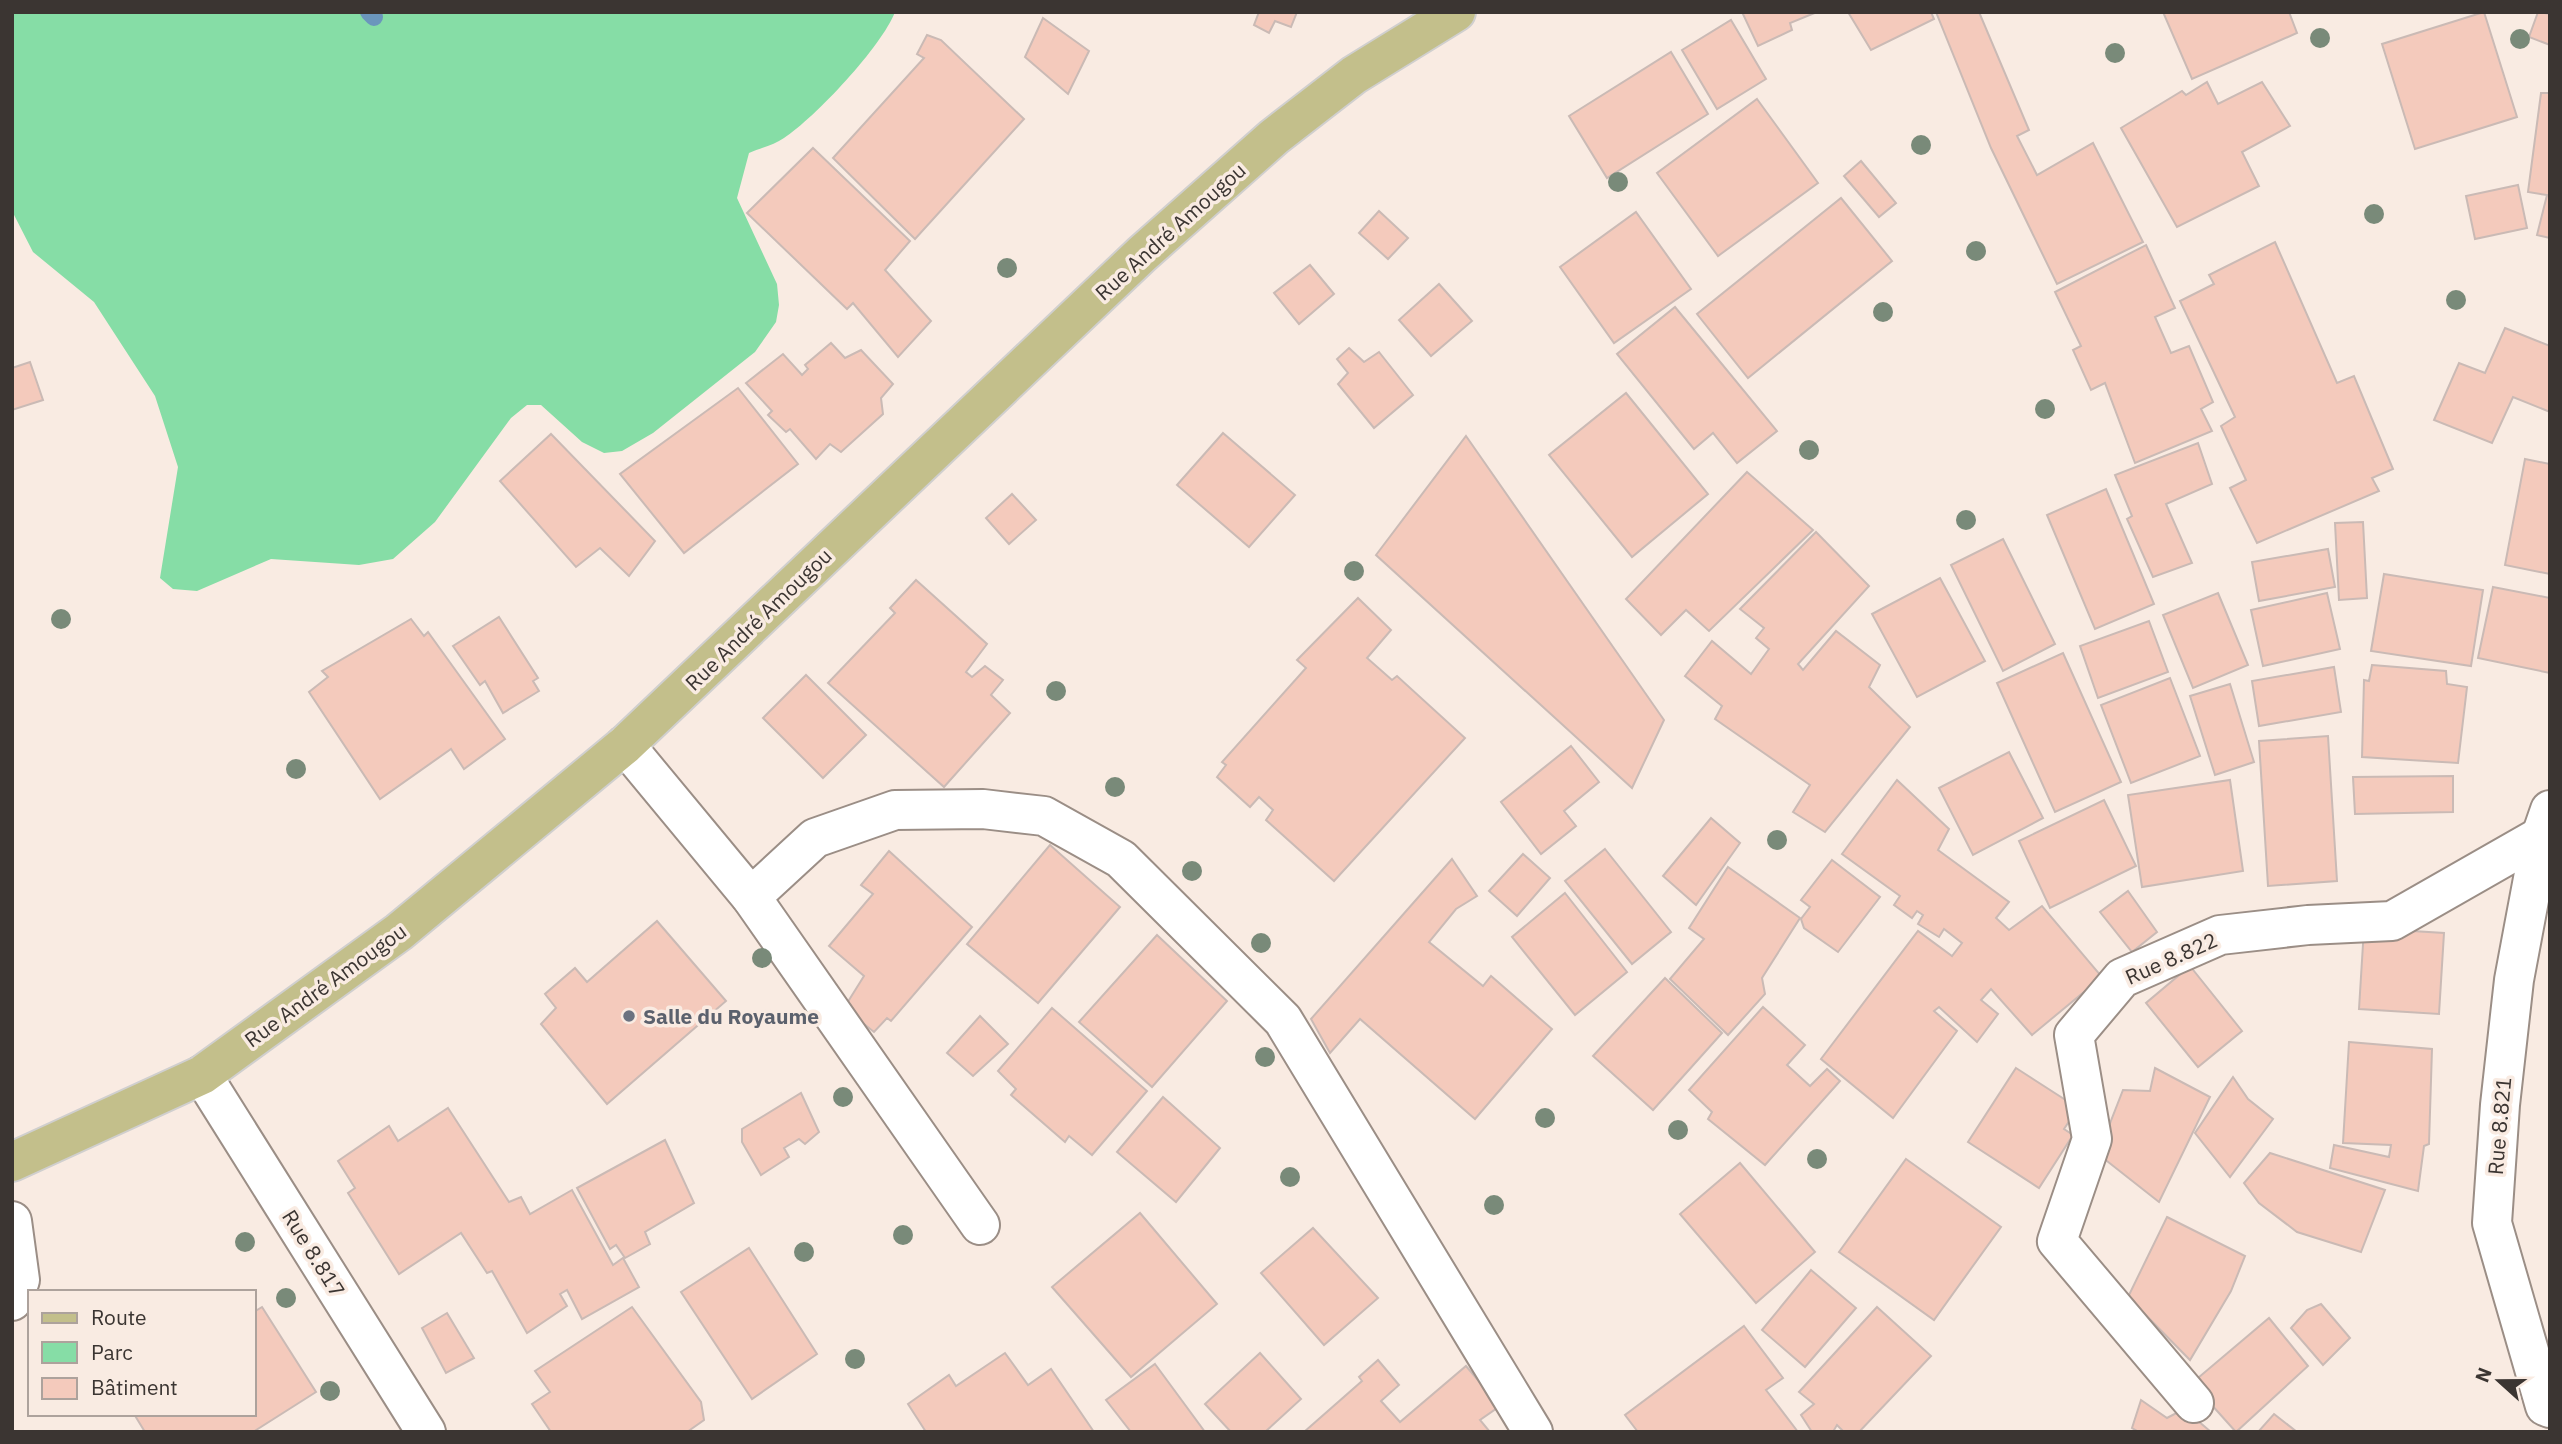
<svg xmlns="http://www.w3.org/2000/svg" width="2562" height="1444" viewBox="0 0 2562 1444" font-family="'IBM Plex Sans',sans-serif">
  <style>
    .green { fill: #86dda6 }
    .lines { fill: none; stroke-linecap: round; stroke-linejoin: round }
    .stream { stroke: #6b96bc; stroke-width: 18 }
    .building { fill: #f4cabc; stroke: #cabab5; stroke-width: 2 }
    .street-casing { stroke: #9b8e86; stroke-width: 42 }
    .primary-casing { stroke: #d0cfce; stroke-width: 42 }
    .street { stroke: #fff; stroke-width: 38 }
    .primary { stroke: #c3bf8b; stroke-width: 38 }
    .tree { fill: #798a79 }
    .worship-dot { fill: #6b7280; stroke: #f9ebe2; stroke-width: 2.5 }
    .labels { text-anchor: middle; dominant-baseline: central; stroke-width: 7; stroke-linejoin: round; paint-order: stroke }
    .street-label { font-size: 21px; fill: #3b3532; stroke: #f9ebe2 }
    .worship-label { font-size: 21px; font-weight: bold; fill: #5b616d; stroke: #f9ebe2; text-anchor: start }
  </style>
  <rect width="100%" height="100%" fill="#f9ebe2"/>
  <!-- green -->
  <path class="green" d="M12 12H895C882 46 815 118 784 138 774 145 760 148 749 153L737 198 777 284 779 305 776 322 755 352 653 433 622 451 604 453 582 442 541 405H527L511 418 435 522 393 559 359 565 271 559 197 591 173 589 160 578 178 467 155 396 94 302 33 252 12 211Z"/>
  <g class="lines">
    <!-- stream -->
    <polyline class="stream" points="369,12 374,17"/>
  </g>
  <!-- building -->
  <g class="building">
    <polygon points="1259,12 1297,12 1291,27 1275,21 1269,33 1254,25"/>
    <polygon points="1742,12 1817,12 1790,23 1792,30 1758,46"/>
    <polygon points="1848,12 1931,12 1934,19 1871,50"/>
    <polygon points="1936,12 1979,12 2029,130 2017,136 2037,175 2093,143 2143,242 2057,284 1991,148"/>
    <polygon points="2163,12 2289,12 2297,33 2192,79"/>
    <polygon points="2484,12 2517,117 2415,149 2382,44"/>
    <polygon points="2538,12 2550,14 2550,45 2529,37"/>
    <polygon points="1043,18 1089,51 1068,94 1025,57"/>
    <polygon points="1731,20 1766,79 1717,109 1682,50"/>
    <polygon points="927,35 941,40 1024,119 915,239 833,158 924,58 917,54"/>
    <polygon points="1671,52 1708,114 1607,178 1569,116"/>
    <polygon points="2207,82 2218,104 2262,82 2290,126 2242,152 2259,186 2177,227 2121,128 2182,91 2186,95"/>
    <polygon points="2541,93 2550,93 2550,238 2537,235 2547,195 2528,192"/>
    <polygon points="1757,99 1818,183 1718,256 1657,173"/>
    <polygon points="813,148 910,241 885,270 931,321 898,357 853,303 847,309 747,213"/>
    <polygon points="1861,161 1896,203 1879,217 1844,176"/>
    <polygon points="2518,185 2527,228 2475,239 2466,196"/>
    <polygon points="1841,198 1892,261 1748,378 1697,314"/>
    <polygon points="1379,211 1408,238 1388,259 1359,233"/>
    <polygon points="1636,212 1691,289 1614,343 1560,267"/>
    <polygon points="2275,242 2337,383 2354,376 2393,469 2372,478 2379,491 2257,543 2230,488 2246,480 2221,426 2235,417 2180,301 2214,284 2209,275"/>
    <polygon points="2146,245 2175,308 2155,317 2171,353 2189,346 2213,402 2201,409 2212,431 2135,463 2105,383 2091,390 2073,350 2081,346 2055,292"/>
    <polygon points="1310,265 1334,294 1299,324 1274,293"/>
    <polygon points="1439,284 1472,321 1431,356 1399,320"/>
    <polygon points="1675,307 1777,431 1737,463 1713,433 1694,449 1617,354"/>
    <polygon points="2505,328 2550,346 2550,412 2513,397 2492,443 2434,420 2459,363 2485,373"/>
    <polygon points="831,343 845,358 861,350 893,384 881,398 883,414 841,452 830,444 816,459 790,429 786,432 768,415 772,411 746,383 783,354 802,375 808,369 805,365"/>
    <polygon points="1349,348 1364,362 1379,352 1413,395 1374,428 1338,384 1348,373 1337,359"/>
    <polygon points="30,362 43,400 12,410 12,368"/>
    <polygon points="738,388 798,464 684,553 620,474"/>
    <polygon points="1626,393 1708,494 1632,557 1549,455"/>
    <polygon points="1223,433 1295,495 1249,547 1177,485"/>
    <polygon points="551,434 655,541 629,576 600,548 576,567 500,481"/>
    <polygon points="1466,436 1664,720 1632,788 1376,555"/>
    <polygon points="2198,443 2212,484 2166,504 2192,563 2153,577 2127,519 2132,516 2115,475"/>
    <polygon points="2525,459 2550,464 2550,574 2505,565"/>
    <polygon points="1747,472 1813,530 1709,631 1686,610 1661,635 1626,599"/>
    <polygon points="2106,489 2154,604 2095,629 2047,515"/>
    <polygon points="1012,494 1036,520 1009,544 986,518"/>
    <polygon points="2363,522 2367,598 2339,600 2335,523"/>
    <polygon points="1816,532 1869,586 1798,664 1803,670 1836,631 1880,665 1869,687 1910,727 1825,832 1793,812 1810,785 1715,719 1722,706 1685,676 1712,641 1751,674 1769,649 1756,638 1764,628 1740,609"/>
    <polygon points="2003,539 2055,644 2003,671 1951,565"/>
    <polygon points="2328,549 2335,587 2259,601 2252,562"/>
    <polygon points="2384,574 2483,590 2471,666 2371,651"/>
    <polygon points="1940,578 1985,661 1917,697 1872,614"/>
    <polygon points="916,580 987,644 966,672 972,677 985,666 1003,680 991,695 1010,713 944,787 828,683 895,613 890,608"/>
    <polygon points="2493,587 2550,598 2550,673 2478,658"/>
    <polygon points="2218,593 2248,665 2193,688 2163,615"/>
    <polygon points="2327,593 2340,649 2263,666 2251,610"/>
    <polygon points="1358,598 1391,630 1367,658 1392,680 1397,676 1465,738 1334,881 1266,820 1273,810 1259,797 1250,807 1217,777 1226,765 1222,762 1306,668 1297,660"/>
    <polygon points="499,617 538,678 533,681 539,691 503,713 485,681 480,685 453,646"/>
    <polygon points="411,619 424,636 428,632 505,739 464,769 451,749 380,799 309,692 328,677 322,671"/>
    <polygon points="2149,621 2168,672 2098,698 2080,646"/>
    <polygon points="2063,653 2121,782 2055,812 1997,683"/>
    <polygon points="2372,665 2446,671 2447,684 2467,687 2458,763 2362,757 2364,680 2369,681"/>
    <polygon points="2334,667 2341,712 2259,726 2252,681"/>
    <polygon points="806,675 866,735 823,778 763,718"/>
    <polygon points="2170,678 2200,756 2131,783 2101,705"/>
    <polygon points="2230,684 2254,762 2215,775 2190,696"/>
    <polygon points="2328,736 2337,881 2268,886 2259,741"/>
    <polygon points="1571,746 1599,782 1564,811 1576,826 1541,854 1501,802"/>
    <polygon points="2009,752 2043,818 1973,855 1939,788"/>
    <polygon points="2453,776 2453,812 2355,814 2353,777"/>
    <polygon points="1897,780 1949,829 1938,850 2009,902 1996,918 2009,930 2042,906 2102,977 2032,1035 1991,989 1981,1000 1998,1014 1977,1042 1939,1007 1934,1011 1957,1031 1893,1118 1821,1059 1918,931 1952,956 1962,943 1944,929 1939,937 1918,924 1923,915 1917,911 1912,918 1894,905 1900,896 1842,854"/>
    <polygon points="2230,780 2243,871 2142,887 2128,795"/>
    <polygon points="2104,800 2136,866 2050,908 2019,841"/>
    <polygon points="1711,818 1740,843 1696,905 1663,876"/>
    <polygon points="1050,845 1120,907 1038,1003 967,944"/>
    <polygon points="1605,849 1671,932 1632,964 1565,881"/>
    <polygon points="889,851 972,927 891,1021 887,1018 874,1032 844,1008 864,976 829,946 873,894 861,885"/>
    <polygon points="1523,854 1550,878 1517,916 1489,891"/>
    <polygon points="1452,859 1477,896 1456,909 1429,942 1483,986 1491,976 1552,1029 1475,1119 1360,1019 1330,1053 1311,1019"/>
    <polygon points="1832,860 1880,897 1838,952 1804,928 1801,919 1810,907 1801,900"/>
    <polygon points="1728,867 1800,918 1762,978 1765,994 1728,1035 1670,979 1704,939 1689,928"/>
    <polygon points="2128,891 2157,932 2132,952 2100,912"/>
    <polygon points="1565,893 1627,972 1575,1015 1512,937"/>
    <polygon points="657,921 726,1001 607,1104 541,1024 556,1008 545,994 575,968 587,982"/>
    <polygon points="2364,928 2444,933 2439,1014 2359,1009"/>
    <polygon points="1157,935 1227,1001 1152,1087 1079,1022"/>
    <polygon points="2190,966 2242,1031 2198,1067 2146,1003"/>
    <polygon points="1665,978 1722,1033 1653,1110 1593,1056"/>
    <polygon points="1763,1007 1805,1045 1787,1065 1810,1086 1827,1069 1840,1081 1765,1165 1708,1119 1712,1112 1689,1090"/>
    <polygon points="1052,1008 1147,1091 1092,1155 1069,1136 1065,1142 1011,1095 1016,1089 998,1071"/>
    <polygon points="980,1016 1008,1044 973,1076 947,1053"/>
    <polygon points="2349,1042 2432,1049 2429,1144 2424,1146 2418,1191 2330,1168 2334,1145 2389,1157 2391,1145 2343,1143"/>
    <polygon points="2016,1068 2078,1108 2064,1129 2073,1135 2039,1188 1968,1142"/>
    <polygon points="2155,1068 2210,1097 2159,1202 2098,1154 2123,1090 2150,1091"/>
    <polygon points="2233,1077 2248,1099 2273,1119 2230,1177 2195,1133"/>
    <polygon points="801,1093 819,1132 805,1144 799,1139 784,1148 789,1157 761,1175 742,1142 742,1129"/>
    <polygon points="1163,1097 1220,1148 1176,1202 1117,1152"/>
    <polygon points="448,1108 509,1202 521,1197 530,1214 572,1190 613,1265 623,1258 639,1287 582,1319 567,1290 560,1294 567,1306 527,1333 492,1271 487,1273 461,1233 399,1274 348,1193 355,1188 338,1161 389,1126 398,1141"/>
    <polygon points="665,1140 694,1203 645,1232 650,1244 625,1258 616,1245 610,1249 577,1188"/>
    <polygon points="2270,1153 2385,1190 2361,1252 2297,1232 2259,1203 2244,1183"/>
    <polygon points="1906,1159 2001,1227 1934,1320 1839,1252"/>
    <polygon points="1740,1163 1815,1252 1756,1303 1680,1214"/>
    <polygon points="1140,1213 1217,1304 1131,1377 1052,1287"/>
    <polygon points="2167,1217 2245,1256 2231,1291 2190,1360 2128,1297"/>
    <polygon points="1313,1228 1378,1298 1324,1345 1261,1273"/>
    <polygon points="749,1248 817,1354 752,1399 681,1292"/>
    <polygon points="1811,1270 1856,1308 1805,1367 1762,1330"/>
    <polygon points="2321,1304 2350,1338 2323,1365 2291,1328 2307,1310"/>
    <polygon points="262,1307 316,1392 253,1432 145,1432 134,1414 254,1414 254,1312"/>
    <polygon points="632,1307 701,1402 704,1420 687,1432 551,1432 532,1404 550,1392 535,1371"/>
    <polygon points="1877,1307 1931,1356 1859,1432 1844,1432 1837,1425 1834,1430 1836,1432 1812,1432 1801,1415 1814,1404 1799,1392"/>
    <polygon points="447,1313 474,1358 446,1373 422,1328"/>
    <polygon points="2269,1318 2308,1366 2236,1432 2192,1383"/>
    <polygon points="1744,1326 1783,1378 1766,1390 1798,1432 1638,1432 1625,1415"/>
    <polygon points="1005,1353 1028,1385 1051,1369 1094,1432 926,1432 908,1404 949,1375 956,1386"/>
    <polygon points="1260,1353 1301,1399 1265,1432 1231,1432 1205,1404"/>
    <polygon points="1378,1360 1399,1385 1381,1401 1400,1422 1466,1366 1500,1406 1480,1420 1490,1432 1304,1432 1362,1381 1359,1377"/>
    <polygon points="1155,1364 1205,1432 1131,1432 1106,1400"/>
    <polygon points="2141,1400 2167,1418 2184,1409 2211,1432 2139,1432 2132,1428"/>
    <polygon points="2274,1414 2297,1432 2258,1432"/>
  </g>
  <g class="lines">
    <!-- street casing -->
    <g class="street-casing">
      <g id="street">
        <polyline points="625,745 751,897 980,1225"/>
        <polyline points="2550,810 2541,836 2514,980 2500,1105 2492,1223 2545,1406 2550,1408"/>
        <polyline points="751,897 815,838 895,810 983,809 1044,816 1121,859 1283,1020 1533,1432"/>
        <polyline points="202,1075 426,1432"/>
        <polyline points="12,1221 20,1280 12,1301"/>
        <polyline points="2194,1403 2057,1241 2092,1139 2074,1035 2122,978 2220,935 2308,925 2392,921 2541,836"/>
      </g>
    </g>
    <!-- primary casing -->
    <g class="primary-casing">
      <polyline id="primary" points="12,1162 202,1075 399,932 625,745 1142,254 1274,137 1354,75 1456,12"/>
    </g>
    <!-- street -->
    <use href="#street" class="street"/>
    <!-- primary -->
    <use href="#primary" class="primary"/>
  </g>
  <!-- trees -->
  <g class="tree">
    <circle cx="2320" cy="38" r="10"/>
    <circle cx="2520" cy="39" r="10"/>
    <circle cx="2115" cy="53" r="10"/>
    <circle cx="1921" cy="145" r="10"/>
    <circle cx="1618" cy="182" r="10"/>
    <circle cx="2374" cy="214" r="10"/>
    <circle cx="1976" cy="251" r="10"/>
    <circle cx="1007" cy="268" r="10"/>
    <circle cx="2456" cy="300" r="10"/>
    <circle cx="1883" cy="312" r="10"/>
    <circle cx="2045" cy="409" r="10"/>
    <circle cx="1809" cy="450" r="10"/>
    <circle cx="1966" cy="520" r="10"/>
    <circle cx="1354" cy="571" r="10"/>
    <circle cx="61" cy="619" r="10"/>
    <circle cx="1056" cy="691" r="10"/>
    <circle cx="296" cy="769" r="10"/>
    <circle cx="1115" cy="787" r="10"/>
    <circle cx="1777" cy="840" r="10"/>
    <circle cx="1192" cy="871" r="10"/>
    <circle cx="1261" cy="943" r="10"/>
    <circle cx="762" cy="958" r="10"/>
    <circle cx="1265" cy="1057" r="10"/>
    <circle cx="843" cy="1097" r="10"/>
    <circle cx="1545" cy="1118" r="10"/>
    <circle cx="1678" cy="1130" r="10"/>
    <circle cx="1817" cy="1159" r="10"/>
    <circle cx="1290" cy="1177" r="10"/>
    <circle cx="1494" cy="1205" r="10"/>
    <circle cx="903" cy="1235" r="10"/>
    <circle cx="245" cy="1242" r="10"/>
    <circle cx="804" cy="1252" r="10"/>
    <circle cx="286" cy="1298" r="10"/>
    <circle cx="855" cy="1359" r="10"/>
    <circle cx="330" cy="1391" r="10"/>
  </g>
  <!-- markers -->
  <circle class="worship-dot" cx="629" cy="1016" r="7"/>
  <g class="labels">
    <!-- street labels -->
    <g class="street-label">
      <text transform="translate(1170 231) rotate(-42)">Rue André Amougou</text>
      <text transform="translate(758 619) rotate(-44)">Rue André Amougou</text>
      <text transform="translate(2171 958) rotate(-24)">Rue 8.822</text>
      <text transform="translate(325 985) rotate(-36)">Rue André Amougou</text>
      <text transform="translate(2499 1126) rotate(-85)">Rue 8.821</text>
      <text transform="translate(314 1253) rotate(58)">Rue 8.817</text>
    </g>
    <!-- worship labels -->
    <g class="worship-label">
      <text x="643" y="1016">Salle du Royaume</text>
    </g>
  </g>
  <!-- border -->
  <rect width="2562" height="1444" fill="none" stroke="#3b3532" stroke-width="28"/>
  <!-- legend -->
  <rect x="28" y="1290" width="228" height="126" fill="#f9ebe2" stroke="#ada29c" stroke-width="2"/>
  <rect x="42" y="1313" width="35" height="10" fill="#c3bf8b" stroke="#ada29c" stroke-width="2"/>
  <text x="91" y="1325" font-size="21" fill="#3b3532">Route</text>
  <rect x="42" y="1342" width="35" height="21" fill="#86dda6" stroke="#ada29c" stroke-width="2"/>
  <text x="91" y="1360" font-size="21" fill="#3b3532">Parc</text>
  <rect x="42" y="1378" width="35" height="21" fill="#f4cabc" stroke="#ada29c" stroke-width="2"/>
  <text x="91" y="1395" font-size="21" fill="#3b3532">Bâtiment</text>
  <!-- north arrow -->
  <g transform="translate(2499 1381) rotate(291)" stroke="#f9ebe2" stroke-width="5" paint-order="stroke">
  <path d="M0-5L12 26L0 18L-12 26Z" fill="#3b3532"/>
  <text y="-10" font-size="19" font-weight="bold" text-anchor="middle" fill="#3b3532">N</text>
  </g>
</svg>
